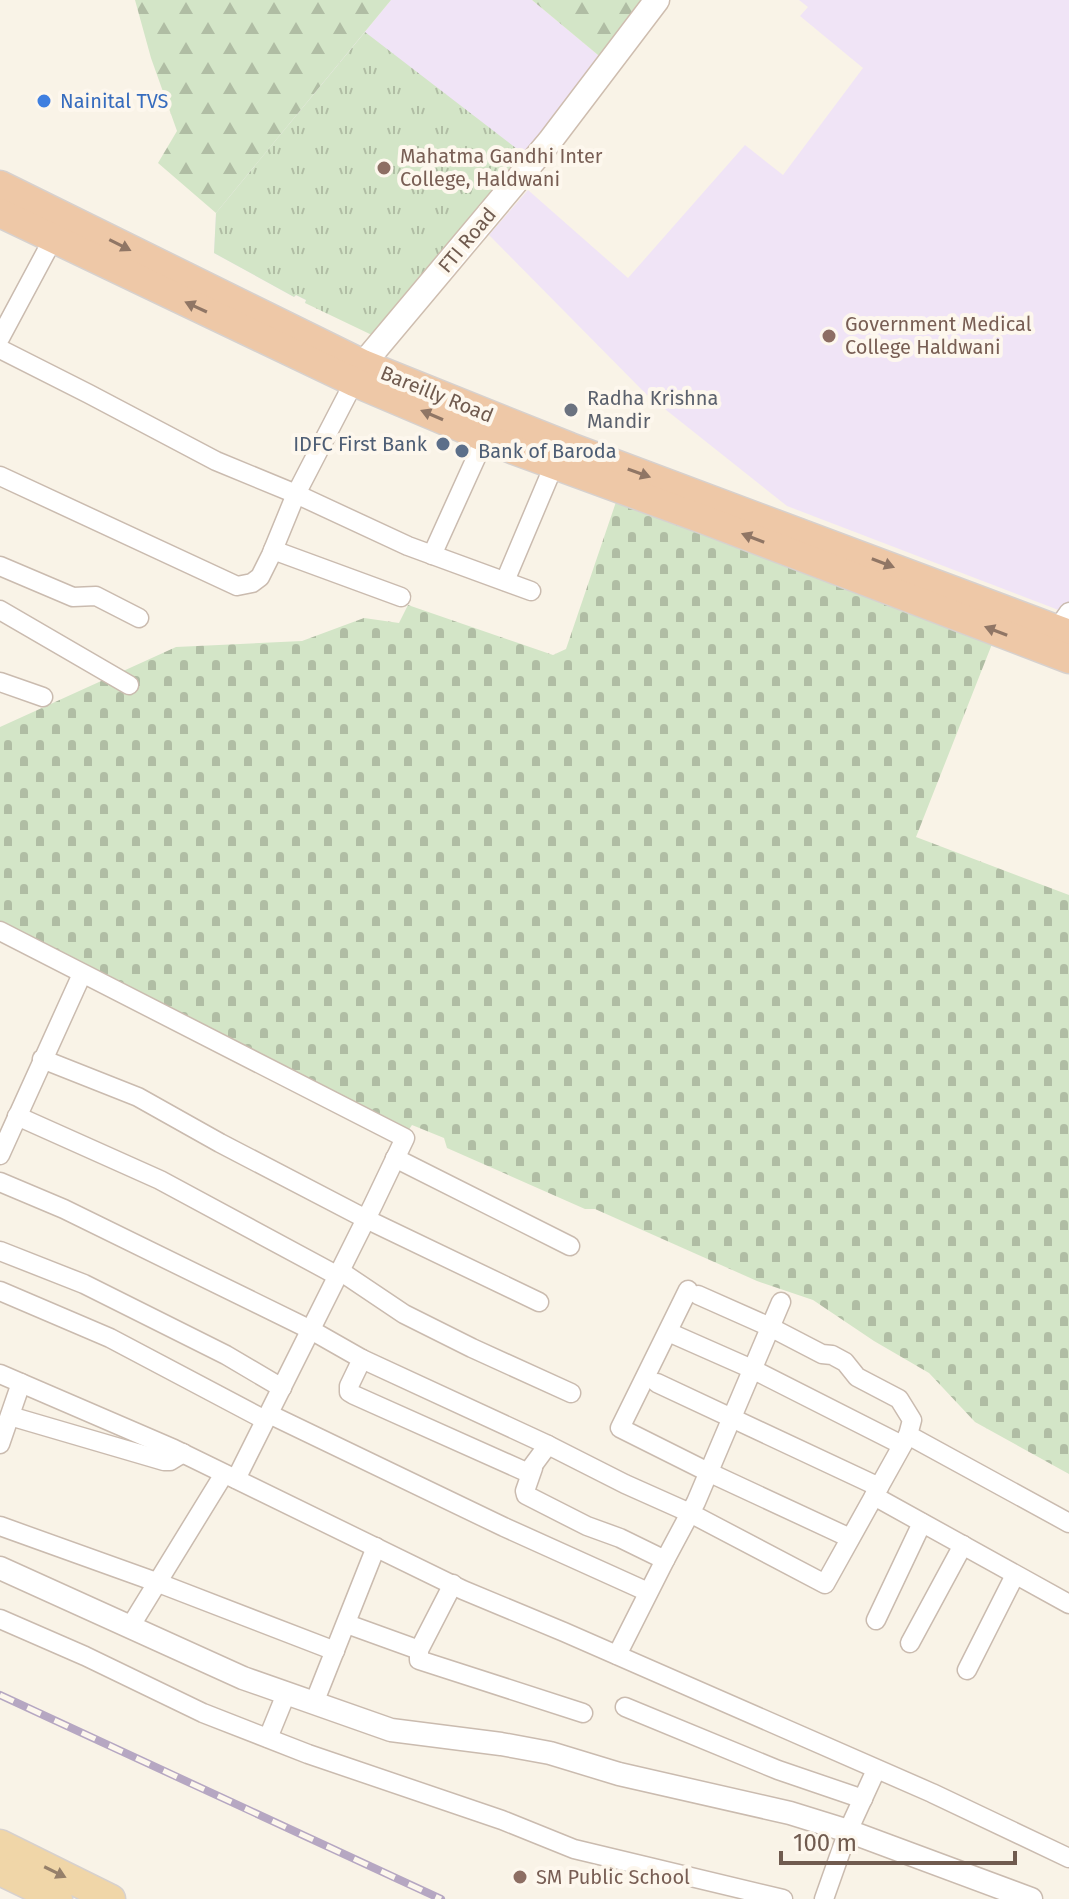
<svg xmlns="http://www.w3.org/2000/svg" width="1069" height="1899" viewBox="0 0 1069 1899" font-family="'Fira Sans',sans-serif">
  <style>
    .education { fill: #f0e4f6 }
    .grass { fill: url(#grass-tufts) }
    .forest { fill: url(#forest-firs) }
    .cemetery { fill: url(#cemetery-stones) }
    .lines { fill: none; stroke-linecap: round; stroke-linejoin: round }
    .minor-casing { stroke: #cabbaf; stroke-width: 21 }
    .tertiary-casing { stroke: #cabbaf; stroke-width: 25 }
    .secondary-casing { stroke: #cebdaf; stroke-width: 27 }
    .primary-casing { stroke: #d7d1ce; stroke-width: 31 }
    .trunk-casing { stroke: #d7d1ce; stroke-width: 31 }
    .minor { stroke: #fff; stroke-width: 18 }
    .tertiary { stroke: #fff; stroke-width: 22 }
    .secondary { stroke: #fff; stroke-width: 24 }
    .primary { stroke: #f0d6a8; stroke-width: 28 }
    .trunk { stroke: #eec8a7; stroke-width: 28 }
    .rail-casing { stroke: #b6a7c2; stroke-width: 8 }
    .rail { stroke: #fdf7ed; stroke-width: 5; stroke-dasharray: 15; stroke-linecap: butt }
    .oneway { fill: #907665 }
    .oneway2 { fill: #96806a }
    .shop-dot { fill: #3f7fe0; stroke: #fdf7ed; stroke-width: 3 }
    .education-dot { fill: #8d6e63; stroke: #fdf7ed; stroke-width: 3 }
    .worship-dot { fill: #6b7280; stroke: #fdf7ed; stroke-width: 3 }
    .service-dot { fill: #5c6f8a; stroke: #fdf7ed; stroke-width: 3 }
    .labels { text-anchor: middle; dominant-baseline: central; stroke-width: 8; stroke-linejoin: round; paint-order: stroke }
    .shop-label { font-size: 20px; fill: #366cbe; stroke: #fdf7ed; text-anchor: start }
    .education-label { font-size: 20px; fill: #785e54; stroke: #fdf7ed; text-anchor: start }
    .street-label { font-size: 20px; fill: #705b4f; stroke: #fdf7ed }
    .worship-label { font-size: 20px; fill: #5b616d; stroke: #fdf7ed; text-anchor: start }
    .service-label { font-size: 20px; fill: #4e5e75; stroke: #fdf7ed; text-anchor: end }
  </style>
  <defs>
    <pattern id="grass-tufts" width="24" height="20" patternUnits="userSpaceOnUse" patternTransform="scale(2)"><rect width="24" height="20" fill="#d3e5c7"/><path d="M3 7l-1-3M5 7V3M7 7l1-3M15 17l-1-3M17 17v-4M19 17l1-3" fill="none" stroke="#b0bda4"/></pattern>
    <pattern id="forest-firs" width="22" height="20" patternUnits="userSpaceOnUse" patternTransform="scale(2)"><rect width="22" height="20" fill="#d3e5c7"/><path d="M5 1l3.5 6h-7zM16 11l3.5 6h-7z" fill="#b0bda4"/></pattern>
    <pattern id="cemetery-stones" width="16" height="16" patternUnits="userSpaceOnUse" patternTransform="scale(2)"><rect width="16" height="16" fill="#d3e5c7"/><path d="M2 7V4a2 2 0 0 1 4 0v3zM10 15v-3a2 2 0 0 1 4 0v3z" fill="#b0bda4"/></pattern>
  </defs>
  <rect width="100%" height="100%" fill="#f9f3e7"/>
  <!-- education -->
  <g class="education">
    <polygon points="391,0 532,0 604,60 538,146 305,303 306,300 296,295 294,297 214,253 216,213"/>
    <polygon points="799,0 1069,0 1069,614 787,506 646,394 489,235 528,190 628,278 745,145 783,175 863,68 800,16 808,7"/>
  </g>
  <!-- grass -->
  <polygon class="grass" points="365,32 525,155 374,336 305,303 306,300 296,295 294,297 214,253 216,213"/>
  <!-- forest -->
  <g class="forest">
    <polygon points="135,0 391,0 216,213 158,163 177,131 151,58"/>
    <polygon points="532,0 648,0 604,60"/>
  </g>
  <!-- cemetery -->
  <polygon class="cemetery" points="617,499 994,639 916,837 1069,895 1069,1474 975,1422 929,1373 874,1341 813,1300 757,1281 595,1209 585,1209 447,1148 444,1138 412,1125 408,1131 0,923 0,727 176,647 302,641 364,618 399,623 408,605 553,655 566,649"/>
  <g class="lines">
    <!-- minor casing -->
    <g class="minor-casing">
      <g id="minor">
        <polyline points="0,338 53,239"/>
        <polyline points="0,349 89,394 216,461 296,494 408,546 531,591"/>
        <polyline points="0,476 237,586 252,583 260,577 271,555 296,494 354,382"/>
        <polyline points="273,550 401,597"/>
        <polyline points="432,555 485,438"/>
        <polyline points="0,566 73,597 96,596 139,618"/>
        <polyline points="505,581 554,465"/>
        <polyline points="0,610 129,685"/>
        <polyline points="1057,629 1069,612"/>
        <polyline points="0,682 43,697"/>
        <polyline points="0,931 405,1138 373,1205 236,1479"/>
        <polyline points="42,1059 138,1097 220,1143 366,1219 539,1302"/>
        <polyline points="17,1116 160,1180 338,1276"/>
        <polyline points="0,1155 82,974"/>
        <polyline points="395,1158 570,1246"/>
        <polyline points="0,1182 64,1209 311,1330 362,1359 349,1386 349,1392 354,1395 524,1471 528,1472 548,1445 625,1484 690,1513 825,1584 908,1435"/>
        <polyline points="0,1251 84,1284 226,1355 282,1388"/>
        <polyline points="340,1271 404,1314 472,1348 571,1393"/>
        <polyline points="688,1290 620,1428 708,1472 850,1538"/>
        <polyline points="0,1291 110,1338 265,1420"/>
        <polyline points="698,1295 770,1327 822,1354 832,1355 845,1362 857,1377 899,1399 912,1420 908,1435 1069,1523"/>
        <polyline points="675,1335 752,1369 902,1445"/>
        <polyline points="362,1359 548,1445"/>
        <polyline points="0,1374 174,1449 463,1590 564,1632 932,1793 1069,1858"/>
        <polyline points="657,1383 879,1487"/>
        <polyline points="269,1414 504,1527 648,1592"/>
        <polyline points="10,1416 164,1461 170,1461 183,1453"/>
        <polyline points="0,1444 21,1383"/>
        <polyline points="533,1468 525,1491 526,1495 587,1526 620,1538 665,1560"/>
        <polyline points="874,1496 1069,1604"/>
        <polyline points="0,1526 156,1582 335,1651"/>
        <polyline points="453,1584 419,1650 419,1660 583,1713"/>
        <polyline points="0,1619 85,1656 203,1713 308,1754 502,1820 574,1849 783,1899"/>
        <polyline points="876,1620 922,1523"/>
        <polyline points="347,1624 419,1650"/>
        <polyline points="130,1627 224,1474"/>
        <polyline points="910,1643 963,1545"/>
        <polyline points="617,1655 665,1560 696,1502 781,1302"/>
        <polyline points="967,1670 1015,1575"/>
        <polyline points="314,1703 376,1547"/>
        <polyline points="625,1707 778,1770 863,1799"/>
        <polyline points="268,1738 286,1694"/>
        <polyline points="824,1899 848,1831 876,1770"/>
      </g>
    </g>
    <!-- tertiary casing -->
    <g class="tertiary-casing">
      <polyline id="tertiary" points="0,1568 243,1678 391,1730 501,1744 550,1753 619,1774 790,1813 848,1831 1031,1899"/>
    </g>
    <!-- secondary casing -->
    <g class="secondary-casing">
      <polyline id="secondary" points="363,364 550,141 657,0"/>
    </g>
    <!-- primary casing -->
    <g class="primary-casing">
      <g id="primary">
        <polyline points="0,1844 111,1899"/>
        <polyline points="0,1871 58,1899"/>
      </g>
    </g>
    <!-- trunk casing -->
    <g class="trunk-casing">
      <g id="trunk">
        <polyline points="0,185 363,364 570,447 1069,634"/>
        <polyline points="0,213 354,382 514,450 708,521 1069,659"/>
      </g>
    </g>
    <!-- minor -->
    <use href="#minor" class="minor"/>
    <!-- tertiary -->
    <use href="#tertiary" class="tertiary"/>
    <!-- secondary -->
    <use href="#secondary" class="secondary"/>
    <!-- primary -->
    <use href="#primary" class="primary"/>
    <!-- trunk -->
    <use href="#trunk" class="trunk"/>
    <!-- rail casing -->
    <g class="rail-casing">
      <polyline id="rail" points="0,1695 441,1899"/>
    </g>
    <!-- rail -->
    <use href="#rail" class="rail"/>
  </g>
  <!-- one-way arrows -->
  <defs><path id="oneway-solid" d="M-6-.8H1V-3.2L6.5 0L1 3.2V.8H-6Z" transform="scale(2)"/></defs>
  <g class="oneway">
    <use href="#oneway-solid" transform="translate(120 245) rotate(27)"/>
    <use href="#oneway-solid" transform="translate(196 307) rotate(-155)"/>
    <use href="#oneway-solid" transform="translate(432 415) rotate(-157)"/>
    <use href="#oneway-solid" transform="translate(639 473) rotate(20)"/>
    <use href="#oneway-solid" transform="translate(753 538) rotate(-159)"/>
    <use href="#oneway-solid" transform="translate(883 563) rotate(21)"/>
    <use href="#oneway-solid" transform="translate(996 631) rotate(-159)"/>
  </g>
  <use class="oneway2" href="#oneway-solid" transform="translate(55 1872) rotate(26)"/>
  <!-- markers -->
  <circle class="shop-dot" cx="44" cy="101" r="8"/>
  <g class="education-dot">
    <circle cx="384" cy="168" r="8"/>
    <circle cx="829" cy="336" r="8"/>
    <circle cx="520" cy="1877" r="8"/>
  </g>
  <circle class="worship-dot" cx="571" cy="410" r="8"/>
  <g class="service-dot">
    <circle cx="443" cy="444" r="8"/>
    <circle cx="462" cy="451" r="8"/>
  </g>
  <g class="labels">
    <!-- shop labels -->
    <g class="shop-label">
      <text x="60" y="101">Nainital TVS</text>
    </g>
    <!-- education labels -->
    <g class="education-label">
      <text x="400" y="156">Mahatma Gandhi Inter<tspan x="400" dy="23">College, Haldwani</tspan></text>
      <text x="845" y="324">Government Medical<tspan x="845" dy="23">College Haldwani</tspan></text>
      <text x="536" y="1877">SM Public School</text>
    </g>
    <!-- street labels -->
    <g class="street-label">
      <text transform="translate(467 240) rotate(-50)">FTI Road</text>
      <text transform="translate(437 394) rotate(22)">Bareilly Road</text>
    </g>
    <!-- worship labels -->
    <g class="worship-label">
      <text x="587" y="398">Radha Krishna<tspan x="587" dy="23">Mandir</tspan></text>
    </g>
    <!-- service labels -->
    <g class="service-label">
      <text x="427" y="444">IDFC First Bank</text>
      <text x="478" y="451" text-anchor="start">Bank of Baroda</text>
    </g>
  </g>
  <!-- scale -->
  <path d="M781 1851v12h234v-12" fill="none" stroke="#705b4f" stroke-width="4"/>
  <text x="793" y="1851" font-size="24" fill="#705b4f" stroke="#fdf7ed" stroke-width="6" paint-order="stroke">100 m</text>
</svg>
